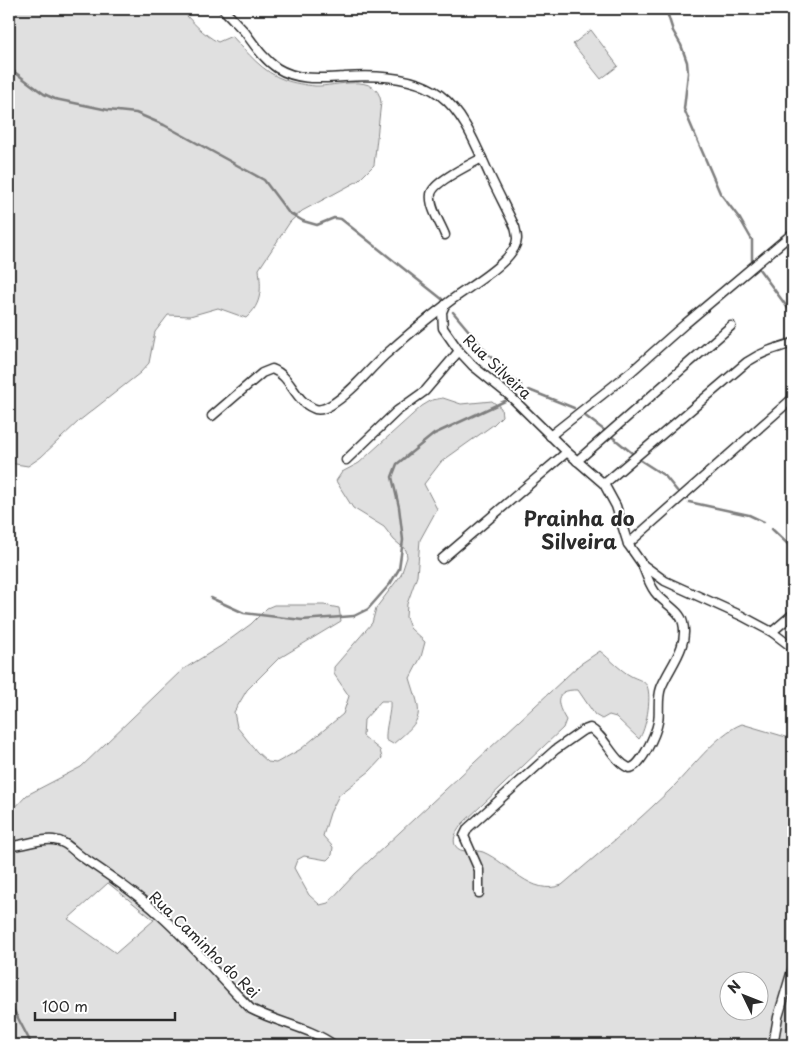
<svg xmlns="http://www.w3.org/2000/svg" width="802" height="1054" viewBox="0 0 802 1054" font-family="'Playpen Sans',sans-serif">
  <style>
    .green { fill: #e0e0e0; stroke: #868686; fill-rule: evenodd }
    .lines { fill: none; stroke-linecap: round; stroke-linejoin: round }
    .stream { stroke: #7e7e7e; stroke-width: 2.5 }
    .street-casing { stroke: #2b2b2b; stroke-width: 11 }
    .street { stroke: #fff; stroke-width: 8 }
    .labels { text-anchor: middle; dominant-baseline: central; stroke-width: 4; stroke-linejoin: round; paint-order: stroke }
    .street-label { font-size: 15px; fill: #2b2b2b; stroke: #fff }
    .district-label { font-size: 20px; font-weight: bold; fill: #2b2b2b; stroke: #fff }
  </style>
  <rect width="100%" height="100%" fill="#fff"/>
  <filter id="ink" filterUnits="userSpaceOnUse"><feTurbulence type="fractalNoise" baseFrequency=".02" numOctaves="2"/><feDisplacementMap in="SourceGraphic" scale="10" xChannelSelector="R" yChannelSelector="G"/><feConvolveMatrix kernelMatrix="1 2 1 2 8 2 1 2 1" color-interpolation-filters="sRGB"/></filter>
  <g filter="url(#ink)">
    <!-- green -->
    <g class="green">
      <path d="M9 9H181C191 21 204 35 218 42L232 36C248 53 262 72 285 80 293 83 306 85 315 86 336 87 377 71 381 102L374 165 358 181 302 211 290 222 259 269C261 288 263 303 246 318L218 308 190 316 168 315 155 332 149 363 140 373 79 421 41 457 28 466 9 463Z"/>
      <polygon points="591,30 618,66 601,79 573,44"/>
      <path d="M443 398 461 404 492 401 501 408 502 416 493 425 441 462 424 484 437 509 420 540 417 576 407 604 406 617 410 628 425 642 421 657 410 678C422 717 425 717 393 744L386 740C385 727 391 714 390 701H381L364 720 363 736 380 750 382 758 370 771 339 795 330 813 323 836 333 847 332 855 327 860 304 856 297 860 294 868 309 895 320 905 328 903 355 874 579 665 600 651C610 659 620 670 631 676 636 679 644 680 647 686 652 697 646 730 639 739L616 717 609 715 602 719 595 715 578 690C553 689 556 704 566 720L563 728 462 824C458 830 452 837 455 845 460 855 475 849 483 852 509 863 531 897 562 885 598 854 635 824 669 791 689 772 717 733 742 724L786 737 793 736V1045H9V814L27 795 81 767 182 670 221 646 251 624 267 608 274 605H324L339 608 341 621 278 659 247 690 234 712 237 727 257 752 268 762 276 763 301 749 343 714 349 696 334 674V667L372 623 376 608 401 575 407 557 406 550 394 540 384 527 353 508 336 481 342 472 359 463 422 406 432 400ZM108 883 154 920 116 953 68 919ZM730 982H760V1012H730Z"/>
    </g>
    <g class="lines">
      <!-- stream -->
      <g class="stream">
        <polyline points="666,9 673,31 681,45 687,62 688,73 684,109 720,193 740,219 752,240 752,260"/>
        <polyline points="9,68 44,94 55,99 108,110 136,113 164,125 264,180 288,212 303,221 317,225 334,218 341,219 442,299"/>
        <polyline points="759,269 793,315"/>
        <polyline points="453,312 505,374 521,385"/>
        <polyline points="529,390 574,408"/>
        <polyline points="584,415 604,430"/>
        <polyline points="611,436 632,453"/>
        <polyline points="640,460 665,476 678,492"/>
        <polyline points="689,502 749,515 764,522"/>
        <polyline points="772,529 793,549"/>
        <polyline points="211,598 244,613 302,620 354,616 368,609 390,584 399,569 403,540 399,507 392,477 397,464 434,434 505,401"/>
        <polyline points="9,1001 32,1045"/>
      </g>
      <!-- street casing -->
      <g class="street-casing">
        <g id="street">
          <path d="M223 9C230 16 237 24 244 31 254 44 263 59 277 68 298 81 321 78 344 77 374 75 415 76 440 95 465 114 477 148 490 176 498 193 507 210 515 227 516 231 517 235 517 239 516 262 461 291 445 305L442 312 443 328 459 351 473 366 510 396 567 452 604 484 616 506 628 544 642 564 665 581 742 616 772 632 793 648"/>
          <path d="M445 235C441 224 429 207 431 194 433 182 471 164 482 158"/>
          <path d="M212 416 262 373 272 369C291 376 294 400 313 408 318 411 326 408 331 405 351 393 367 372 384 356 403 339 423 322 443 307"/>
          <polyline points="550,436 632,371 685,324 793,233"/>
          <polyline points="346,460 397,411 425,391 459,351"/>
          <polyline points="577,461 731,326"/>
          <path d="M604 484 747 362C762 352 776 348 793 343"/>
          <polyline points="628,544 793,398"/>
          <polyline points="442,559 567,452"/>
          <polyline points="772,632 793,614"/>
          <path d="M9 846C24 846 39 838 54 840 66 841 73 851 82 857 110 876 137 894 161 916 193 945 221 979 251 1009 278 1023 309 1027 334 1045"/>
          <path d="M479 893V870L464 836 468 828 555 750 582 731 590 728C606 737 612 760 629 768 641 768 656 733 658 722 660 711 657 699 661 688 669 667 689 647 683 623 680 610 663 603 655 592 649 584 646 574 642 564"/>
          <polyline points="773,1045 778,1017 793,967"/>
        </g>
      </g>
      <!-- street -->
      <use href="#street" class="street"/>
    </g>
  </g>
  <g class="labels">
    <!-- street labels -->
    <g class="street-label">
      <text transform="translate(498 366) rotate(43)">Rua Silveira</text>
      <text transform="translate(205 944) rotate(44)">Rua Caminho do Rei</text>
    </g>
    <!-- district labels -->
    <g class="district-label">
      <text x="579" y="518">Prainha do<tspan x="579" dy="23">Silveira</tspan></text>
    </g>
  </g>
  <!-- margin -->
  <rect width="802" height="1054" fill="none" stroke="#fff" stroke-width="30"/>
  <rect x="15" y="15" width="772" height="1024" fill="none" stroke="#2b2b2b" stroke-width="2" filter="url(#ink)"/>
  <!-- north arrow -->
  <g transform="translate(744 996) rotate(313)"><circle r="24" fill="#ffffff" stroke="#aaaaaa"/>
  <path d="M0-4L9 19L0 12L-9 19Z" fill="#2b2b2b"/>
  <text y="-8" font-size="14" font-weight="bold" text-anchor="middle" fill="#2b2b2b">N</text>
  </g>
  <!-- scale -->
  <path d="M35 1012v8h140v-8" fill="none" stroke="#2b2b2b" stroke-width="2.5"/>
  <text x="42" y="1012" font-size="15" fill="#2b2b2b" stroke="#ffffff" stroke-width="4" paint-order="stroke">100 m</text>
</svg>
